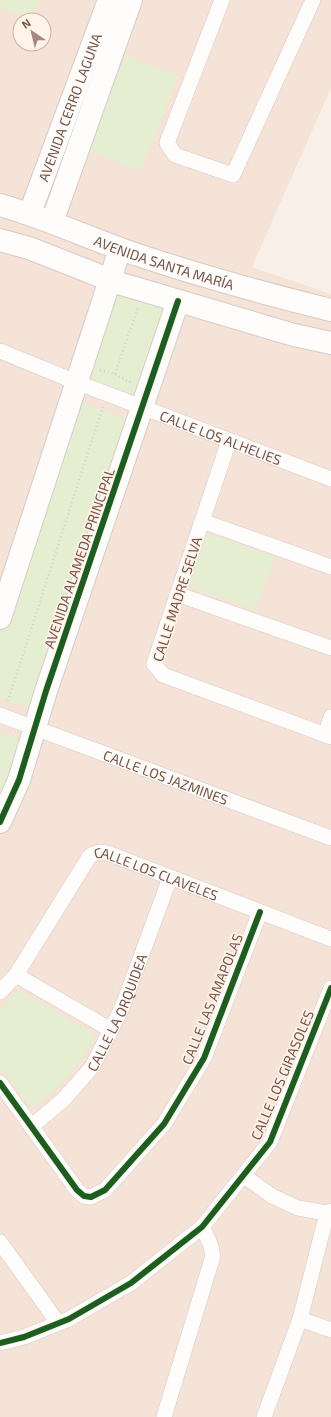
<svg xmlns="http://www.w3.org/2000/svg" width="331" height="1417" viewBox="0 0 331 1417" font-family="'Exo 2',sans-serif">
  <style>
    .residential { fill: #f4e3d6; fill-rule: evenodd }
    .green { fill: #e6eed1 }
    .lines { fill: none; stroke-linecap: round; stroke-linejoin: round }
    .street-casing { stroke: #d6cbc5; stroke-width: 16 }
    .secondary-casing { stroke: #d7cbc4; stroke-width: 24 }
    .path { stroke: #dad0cb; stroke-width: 2.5; stroke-dasharray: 1 3; stroke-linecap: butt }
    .street { stroke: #fefdfc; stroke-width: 15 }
    .secondary { stroke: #fefdfc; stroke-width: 22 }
    .cycleway-casing { stroke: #fff4ea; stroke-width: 8 }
    .cycleway { stroke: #1b5e20; stroke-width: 6 }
    .labels { text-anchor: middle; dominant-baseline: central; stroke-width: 3.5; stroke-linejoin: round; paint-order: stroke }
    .street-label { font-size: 14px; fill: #785245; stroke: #fff4ea }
  </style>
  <rect width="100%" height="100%" fill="#f8f0e8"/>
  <!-- residential -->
  <path class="residential" d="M0 0H331V88L252 267 331 294V1417H0ZM20 20H44V44H20Z"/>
  <!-- green -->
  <g class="green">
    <polygon points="0,0 40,0 33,20 0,8"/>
    <polygon points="125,56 178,76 141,171 88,151"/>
    <polygon points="115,288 169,306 138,396 84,378"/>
    <polygon points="78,402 131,420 35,710 0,699 0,635"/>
    <polygon points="207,533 275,557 255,610 188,586"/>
    <polygon points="0,733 23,742 0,803"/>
    <polygon points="18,990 92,1033 94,1040 69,1076 37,1107 28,1105 0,1066 0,1010"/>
  </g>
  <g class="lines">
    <!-- street casing -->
    <g class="street-casing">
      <g id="street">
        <polyline points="222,0 167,143 175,155 233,175 313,0"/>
        <path id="s1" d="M0 351 76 382 331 479"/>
        <polyline points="229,441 154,664 163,675 331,737"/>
        <polyline points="202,521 331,567"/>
        <polyline points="177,594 331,648"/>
        <path id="s2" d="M0 715 331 838"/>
        <polyline points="325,735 331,717"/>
        <polyline points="16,975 111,1030"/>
        <path id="s3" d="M0 992 16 975 89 857C97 851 101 851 110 854L331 939"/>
        <polyline points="0,1083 77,1190 84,1196 91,1197 105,1190 164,1124 204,1058 260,912"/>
        <path id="s4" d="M31 1127 64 1099 92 1067 122 1008 170 878"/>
        <polyline points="244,1176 272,1196 298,1208 327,1213 331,1211"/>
        <polyline points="0,1242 58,1323"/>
        <polyline points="300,1319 331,1330"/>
        <polyline points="0,1343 24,1337 69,1319 131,1283 202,1227 270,1142 331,988"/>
        <path d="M164 1417 212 1259C214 1248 207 1237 202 1227"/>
        <polyline points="264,1417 300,1319 327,1213"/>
      </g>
    </g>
    <!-- secondary casing -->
    <g class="secondary-casing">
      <g id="secondary">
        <path id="s5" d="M0 205C43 217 84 236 126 251 193 274 262 293 331 310"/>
        <path id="s6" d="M30 213 109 0"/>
        <polyline points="52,222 131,0"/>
        <polyline points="0,240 29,248 118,283 294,335 331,343"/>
        <polyline points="0,618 120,249"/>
        <polyline points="0,822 19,780 46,691 178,301"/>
      </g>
    </g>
    <!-- path -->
    <g class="path">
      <polyline points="100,370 115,374 132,383"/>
      <polyline points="115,374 138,307"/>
      <polyline points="8,701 103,406"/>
    </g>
    <!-- street -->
    <use href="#street" class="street"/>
    <!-- secondary -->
    <use href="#secondary" class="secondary"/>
    <!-- cycleway casing -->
    <g class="cycleway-casing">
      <g id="cycleway">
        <polyline points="0,822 19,780 46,691 178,301"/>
        <polyline points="0,1083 77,1190 84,1196 91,1197 105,1190 164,1124 204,1058 260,912"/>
        <polyline points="0,1343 24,1337 69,1319 131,1283 202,1227 270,1142 331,988"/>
      </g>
    </g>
    <!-- cycleway -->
    <use href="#cycleway" class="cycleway"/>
  </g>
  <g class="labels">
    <!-- street labels -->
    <g class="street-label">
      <text stroke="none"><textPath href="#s6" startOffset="113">AVENIDA CERRO LAGUNA</textPath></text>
      <text stroke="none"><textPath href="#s5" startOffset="174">AVENIDA SANTA MARÍA</textPath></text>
      <text stroke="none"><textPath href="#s1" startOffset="237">CALLE LOS ALHELIES</textPath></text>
      <text transform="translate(79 558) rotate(-71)">AVENIDA ALAMEDA PRINCIPAL</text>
      <text transform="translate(177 599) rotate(-72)">CALLE MADRE SELVA</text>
      <text stroke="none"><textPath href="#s2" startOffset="177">CALLE LOS JAZMINES</textPath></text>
      <text stroke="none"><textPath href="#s3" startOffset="234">CALLE LOS CLAVELES</textPath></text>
      <text transform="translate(212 999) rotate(-68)">CALLE LAS AMAPOLAS</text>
      <text stroke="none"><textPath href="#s4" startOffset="146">CALLE LA ORQUIDEA</textPath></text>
      <text transform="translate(282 1075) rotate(-67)">CALLE LOS GIRASOLES</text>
    </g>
  </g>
  <!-- north arrow -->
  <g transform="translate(32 32) rotate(325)"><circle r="19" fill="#fff4ea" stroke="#c9b3a8"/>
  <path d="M0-3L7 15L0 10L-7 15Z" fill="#a5897e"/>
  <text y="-6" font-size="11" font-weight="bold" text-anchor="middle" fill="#785245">N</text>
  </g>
</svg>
